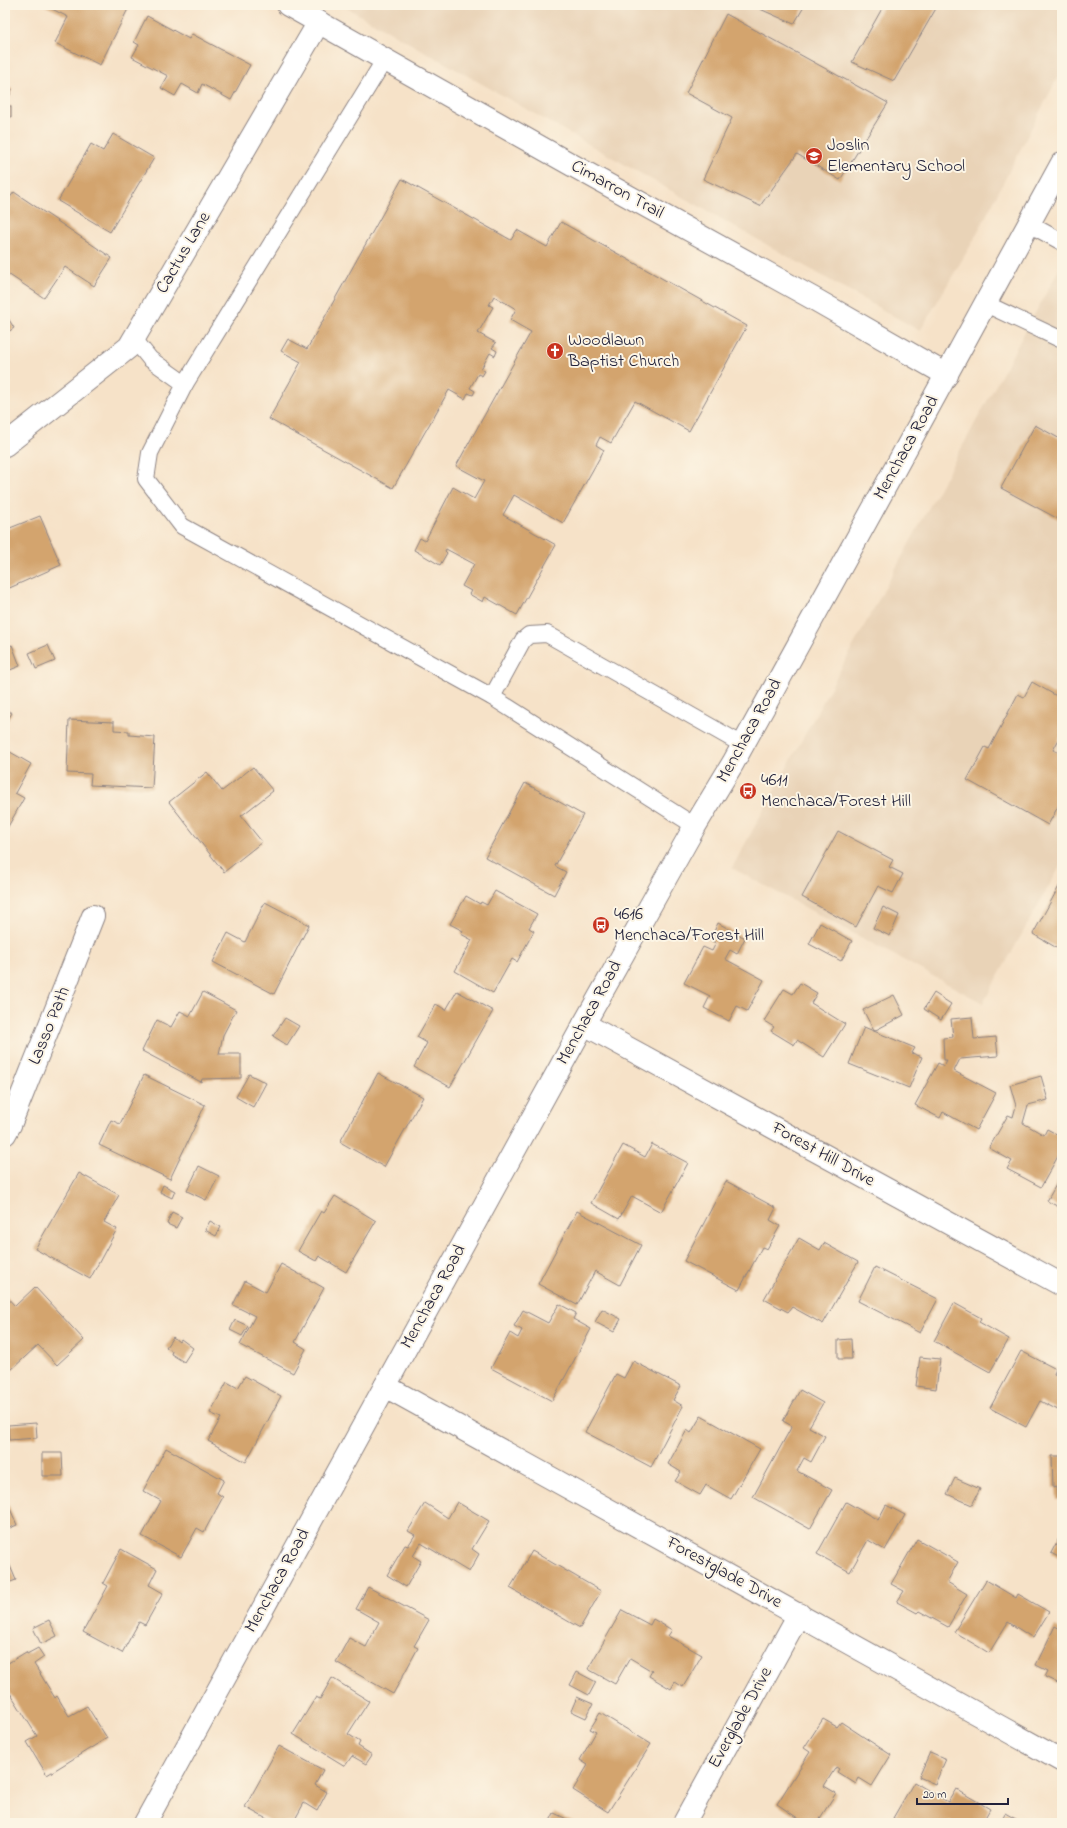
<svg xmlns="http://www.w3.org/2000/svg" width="1067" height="1828" viewBox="0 0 1067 1828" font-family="'Indie Flower',sans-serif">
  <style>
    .built { fill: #e9d3b7 }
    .building { fill: #d3a46e }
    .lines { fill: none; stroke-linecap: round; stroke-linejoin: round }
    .lane-casing { stroke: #8c8282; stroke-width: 18 }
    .street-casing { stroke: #8c8282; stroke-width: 24 }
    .secondary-casing { stroke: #8c8282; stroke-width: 24 }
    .lane { stroke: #fff; stroke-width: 16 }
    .street { stroke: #fff; stroke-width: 22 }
    .secondary { stroke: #fff; stroke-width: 22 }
    .labels { text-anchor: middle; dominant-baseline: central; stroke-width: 4; stroke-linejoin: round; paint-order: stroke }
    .poi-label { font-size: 18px; fill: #22223b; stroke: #fcf5e5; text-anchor: start }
    .street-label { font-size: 18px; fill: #22223b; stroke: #fcf5e5 }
  </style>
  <rect width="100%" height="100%" fill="#fcf5e5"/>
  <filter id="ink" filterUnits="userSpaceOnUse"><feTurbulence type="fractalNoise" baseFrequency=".025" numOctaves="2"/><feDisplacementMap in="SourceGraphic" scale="8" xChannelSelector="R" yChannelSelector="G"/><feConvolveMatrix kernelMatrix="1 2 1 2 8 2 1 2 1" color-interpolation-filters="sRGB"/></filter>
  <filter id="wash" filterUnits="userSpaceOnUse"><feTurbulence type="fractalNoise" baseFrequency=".012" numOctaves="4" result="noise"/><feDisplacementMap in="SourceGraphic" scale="16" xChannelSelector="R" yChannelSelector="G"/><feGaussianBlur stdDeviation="0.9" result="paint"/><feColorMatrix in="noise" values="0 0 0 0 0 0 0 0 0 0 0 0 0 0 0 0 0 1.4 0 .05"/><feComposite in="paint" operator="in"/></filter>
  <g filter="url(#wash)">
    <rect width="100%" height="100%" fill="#f6e2c8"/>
    <!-- built -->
    <g class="built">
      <polygon points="342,5 1062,5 1062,69 972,243 920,331"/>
      <polygon points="1062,264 1062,863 983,1003 732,868"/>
    </g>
    <g id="blocks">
      <!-- building -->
      <g class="building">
        <polygon points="44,5 130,5 100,65 55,43 68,17"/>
        <polygon points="751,5 805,5 794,24"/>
        <polygon points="884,5 938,5 894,81 852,62"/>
        <polygon points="726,14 888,103 840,180 797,154 760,206 703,179 732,118 686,93"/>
        <polygon points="147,16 189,39 192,34 250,65 231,100 202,84 198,93 182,84 175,96 161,88 168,76 132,57 139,45 134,42"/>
        <polygon points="5,86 12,89 8,100 5,99"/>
        <rect x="5" y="106" width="6" height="11"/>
        <polygon points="113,134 154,158 110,232 58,201 91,144 103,151"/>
        <polygon points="402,179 511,240 517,230 547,247 561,222 747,326 689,431 635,401 611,443 600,437 596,445 604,450 563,523 514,495 503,515 556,545 517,615 485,597 483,602 469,594 471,591 462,586 474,564 446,549 445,551 447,553 440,565 414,550 420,538 425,541 453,487 474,499 484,481 456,466 531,332 510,320 516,309 494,296 489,305 493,307 478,333 496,343 492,348 497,351 495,356 490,353 481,369 485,371 482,376 478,374 470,388 475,391 473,395 468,393 465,399 449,390 393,488 269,419 301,362 281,351 288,339 307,349"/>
        <polygon points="14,192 112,258 94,286 65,267 44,298 5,272 5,243 9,238 5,235 5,203 6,203"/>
        <polygon points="5,313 14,328 5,334"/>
        <polygon points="1035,425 1062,440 1062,521 1001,488"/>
        <polygon points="40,516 61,565 5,590 5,530"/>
        <polygon points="12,645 20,666 10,670 5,658 5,648"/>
        <polygon points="48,645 55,661 36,669 29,653"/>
        <polygon points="1032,682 1062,699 1062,734 1053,750 1062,754 1062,799 1048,825 967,780 985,747 989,749 1018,694 1024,697"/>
        <polygon points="5,709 12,713 5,724"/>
        <polygon points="69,720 114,722 114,730 129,731 129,735 155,737 152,788 90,785 91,774 67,773"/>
        <polygon points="5,749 31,764 15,793 24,798 5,832"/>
        <polygon points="253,767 273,791 241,816 262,842 224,872 169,802 207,772 222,791"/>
        <polygon points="525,783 583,815 555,866 566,872 554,895 485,857"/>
        <polygon points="838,831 893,860 889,867 903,874 893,893 878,886 856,927 802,897"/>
        <polygon points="1062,881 1062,951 1033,934"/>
        <polygon points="495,891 537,914 529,928 534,931 517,962 512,959 493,993 455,971 472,940 461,934 463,931 450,924 466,896 480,904 481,902 487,905"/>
        <polygon points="265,902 309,925 274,994 213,962 228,933 245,942"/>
        <polygon points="883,907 899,915 890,936 873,928"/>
        <polygon points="718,923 745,938 737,954 730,950 725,959 764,980 747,1011 737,1006 729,1021 704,1008 710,996 684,983 703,947 712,951 716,943 710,940"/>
        <polygon points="820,923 852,941 841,961 809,944"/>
        <polygon points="800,983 817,993 811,1003 845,1024 824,1057 797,1040 794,1045 771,1031 774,1027 764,1021 784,989 793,994"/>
        <polygon points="457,991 493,1011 450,1087 414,1067 427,1043 417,1037 436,1004 446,1010"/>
        <polygon points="203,992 236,1010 223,1035 219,1054 241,1054 241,1078 202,1079 201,1082 142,1051 157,1020 171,1027 180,1011 190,1016"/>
        <polygon points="934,993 951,1004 941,1020 924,1009"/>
        <polygon points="894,995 904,1015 874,1031 863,1010"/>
        <polygon points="972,1017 974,1039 996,1037 998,1056 960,1059 954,1071 996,1093 976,1130 943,1112 940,1118 915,1105 938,1063 944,1066 947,1060 944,1060 943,1038 953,1037 951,1019"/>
        <polygon points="285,1018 299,1026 287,1045 273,1036"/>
        <polygon points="864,1027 915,1048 912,1053 922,1057 909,1088 849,1064"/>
        <polygon points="378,1073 423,1097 384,1167 340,1142"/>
        <polygon points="249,1074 266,1083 253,1107 236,1097"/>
        <polygon points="144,1075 205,1105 170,1179 99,1145 111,1120 120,1124"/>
        <polygon points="1041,1076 1048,1100 1028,1105 1023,1123 1044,1135 1047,1129 1062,1137 1062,1149 1041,1187 1007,1169 1012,1161 989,1148 1008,1115 1013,1117 1016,1106 1010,1085"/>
        <polygon points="652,1144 688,1163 661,1212 632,1196 619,1219 591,1203 623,1145 645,1157"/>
        <polygon points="199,1166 219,1176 206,1200 187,1191"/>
        <polygon points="79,1173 119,1195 104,1222 117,1229 90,1279 35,1249"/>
        <polygon points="1062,1174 1062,1216 1058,1213 1061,1208 1047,1201"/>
        <polygon points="726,1181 776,1208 770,1220 780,1226 767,1249 762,1247 739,1290 684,1261"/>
        <polygon points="163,1185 175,1191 172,1198 160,1192"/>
        <polygon points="335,1196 376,1221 346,1272 319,1256 316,1261 298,1251 321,1211 324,1213"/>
        <polygon points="577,1211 641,1245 620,1285 595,1271 577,1305 538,1284"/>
        <polygon points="172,1212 182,1217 176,1228 167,1224"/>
        <polygon points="210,1221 221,1227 216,1236 205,1230"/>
        <polygon points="799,1238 820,1250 824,1243 858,1262 823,1324 792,1307 788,1312 764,1299"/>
        <polygon points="281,1264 324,1288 295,1342 306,1349 293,1373 240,1345 255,1316 233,1305 245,1281 266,1292"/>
        <polygon points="875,1267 938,1299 920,1333 858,1301"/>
        <polygon points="35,1287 84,1340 57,1365 38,1345 11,1370 5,1364 5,1295 15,1306"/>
        <polygon points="954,1303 981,1318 979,1322 1009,1339 990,1372 934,1341"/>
        <polygon points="559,1304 576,1313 573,1319 591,1329 552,1401 491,1368 510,1333 518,1338 522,1330 514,1326 523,1310 548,1323"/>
        <polygon points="602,1309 621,1319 614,1332 595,1322"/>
        <polygon points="235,1320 248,1326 242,1336 230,1330"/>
        <polygon points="173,1337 179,1342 181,1339 193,1348 184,1362 171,1354 172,1351 166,1347"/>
        <polygon points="851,1339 852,1359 838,1359 838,1340"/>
        <polygon points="1021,1351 1056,1369 1054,1374 1062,1378 1062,1412 1040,1401 1026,1427 990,1408"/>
        <polygon points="920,1357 940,1359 936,1389 916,1386"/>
        <polygon points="633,1361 681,1386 673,1400 683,1406 651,1467 585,1432 616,1374 624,1378"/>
        <polygon points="245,1376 281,1396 246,1462 208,1441 221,1418 210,1413 227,1382 238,1388"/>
        <polygon points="800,1390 823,1403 809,1427 825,1436 811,1462 804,1458 797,1471 832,1490 810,1529 753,1497 792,1426 783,1421"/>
        <polygon points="701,1416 760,1449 731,1499 706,1485 700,1495 675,1481 681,1472 668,1464 687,1430 691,1433"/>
        <polygon points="36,1423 37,1438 9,1440 8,1425"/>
        <polygon points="166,1448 224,1480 217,1493 223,1497 204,1532 197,1528 181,1557 142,1536 161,1501 143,1491"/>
        <polygon points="42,1453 62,1453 63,1476 42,1476"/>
        <polygon points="1052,1456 1062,1456 1062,1499 1057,1499 1056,1487 1053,1488"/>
        <polygon points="955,1478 980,1489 972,1505 947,1494"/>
        <polygon points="457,1502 489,1521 472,1549 479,1554 469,1572 421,1543 413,1556 421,1561 406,1587 387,1575 405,1545 408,1546 415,1535 408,1531 425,1503 448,1518"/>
        <polygon points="846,1502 878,1520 886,1505 905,1515 885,1550 868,1540 850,1572 817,1554"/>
        <polygon points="8,1504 17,1525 5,1530 5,1506"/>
        <polygon points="1060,1536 1062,1537 1062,1559 1051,1553"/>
        <polygon points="917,1539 958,1562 947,1582 967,1594 948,1627 919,1611 917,1613 897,1602 904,1591 891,1584"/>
        <polygon points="121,1549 157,1569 149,1585 163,1593 145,1625 139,1622 122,1653 83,1632 108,1586 103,1583"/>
        <polygon points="532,1551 601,1591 580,1628 510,1588"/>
        <polygon points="5,1554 16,1580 5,1584"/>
        <polygon points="986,1580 1016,1598 1018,1594 1049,1612 1033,1638 1008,1622 989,1653 954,1632"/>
        <polygon points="368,1587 429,1620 414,1646 418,1648 393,1694 336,1662 349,1638 366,1647 379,1622 356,1609"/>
        <polygon points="622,1610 650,1625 653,1619 672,1630 668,1636 702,1655 683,1687 675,1682 671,1689 649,1676 652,1671 630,1658 615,1684 588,1669"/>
        <polygon points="49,1620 57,1636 41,1644 33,1628"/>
        <polygon points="1055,1626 1062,1630 1062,1685 1045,1677 1048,1671 1036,1665"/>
        <polygon points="38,1648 44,1657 34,1664 55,1698 57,1696 69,1716 87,1706 107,1738 47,1775 27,1742 37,1736 5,1685 5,1665 26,1652 27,1654"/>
        <polygon points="577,1672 596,1682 589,1695 570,1685"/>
        <polygon points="332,1678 369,1701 348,1734 360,1742 358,1746 372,1755 366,1764 352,1756 345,1766 293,1734 316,1697 320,1699"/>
        <polygon points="577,1697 593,1704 586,1718 571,1711"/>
        <polygon points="600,1713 651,1744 608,1812 573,1790 588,1765 580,1760 596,1732 590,1729"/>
        <polygon points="823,1719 837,1727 841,1722 891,1755 872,1786 859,1778 856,1784 837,1772 839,1769 836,1767 824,1786 836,1793 817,1823 805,1823 777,1804 810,1752 804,1748"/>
        <polygon points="279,1746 323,1770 315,1785 327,1792 317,1811 304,1803 293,1823 274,1823 245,1807"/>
        <polygon points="930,1752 946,1759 935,1784 919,1777"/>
        <polygon points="914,1782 948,1802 956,1789 990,1809 982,1823 898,1823 899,1822 893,1818"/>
        <polygon points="554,1813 573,1822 576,1823 549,1823"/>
        <polygon points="1005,1813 1012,1817 1024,1823 1000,1823"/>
      </g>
    </g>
  </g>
  <g filter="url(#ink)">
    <use href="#blocks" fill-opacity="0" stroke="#8c8282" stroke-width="1"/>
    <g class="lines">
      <!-- lane casing -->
      <g class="lane-casing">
        <g id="lane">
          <polyline points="385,59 185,384 150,453 146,479 182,526 492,697 695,826"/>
          <polyline points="1029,224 1062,242"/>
          <polyline points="986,304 1062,340"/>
          <polyline points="134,339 150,359 185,384"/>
          <polyline points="492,697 523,640 529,635 547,634 743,745"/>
        </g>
      </g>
      <!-- street casing -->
      <g class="street-casing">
        <g id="street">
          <polyline points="288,5 572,165 816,300 947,375"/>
          <polyline points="5,445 129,347 319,22"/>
          <polyline points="584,1024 1062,1285"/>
          <polyline points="5,1134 10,1125 93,916"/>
          <polyline points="385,1386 1062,1761"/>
          <polyline points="684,1823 799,1614"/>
        </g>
      </g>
      <!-- secondary casing -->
      <g class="secondary-casing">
        <polyline id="secondary" points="145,1823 584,1024 695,826 733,763 873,509 1062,163"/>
      </g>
      <!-- lane -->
      <use href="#lane" class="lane"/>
      <!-- street -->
      <use href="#street" class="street"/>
      <!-- secondary -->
      <use href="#secondary" class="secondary"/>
    </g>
  </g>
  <!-- icons -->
  <defs>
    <g id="school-disc" transform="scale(0.9)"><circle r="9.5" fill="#c8321e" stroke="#fcf5e5"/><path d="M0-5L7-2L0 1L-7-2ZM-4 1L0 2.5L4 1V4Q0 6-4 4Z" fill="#fff"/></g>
    <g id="church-disc" transform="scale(0.9)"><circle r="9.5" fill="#c8321e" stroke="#fcf5e5"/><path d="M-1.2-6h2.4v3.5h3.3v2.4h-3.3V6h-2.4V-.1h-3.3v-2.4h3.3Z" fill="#fff"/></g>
    <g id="bus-disc" transform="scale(0.9)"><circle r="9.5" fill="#c8321e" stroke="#fcf5e5"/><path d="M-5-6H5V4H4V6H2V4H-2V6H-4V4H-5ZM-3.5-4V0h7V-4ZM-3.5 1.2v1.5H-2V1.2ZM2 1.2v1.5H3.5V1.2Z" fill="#fff"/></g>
  </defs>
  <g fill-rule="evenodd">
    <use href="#school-disc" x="814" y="156"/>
    <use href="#church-disc" x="555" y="351"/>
    <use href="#bus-disc" x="748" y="791"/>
    <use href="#bus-disc" x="601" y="925"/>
  </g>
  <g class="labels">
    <!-- poi labels -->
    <g class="poi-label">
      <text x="827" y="146">Joslin<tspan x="827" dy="21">Elementary School</tspan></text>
      <text x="568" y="341">Woodlawn<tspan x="568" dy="21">Baptist Church</tspan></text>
      <text x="761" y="781">4611<tspan x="761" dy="21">Menchaca/Forest Hill</tspan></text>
      <text x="614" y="915">4616<tspan x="614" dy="21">Menchaca/Forest Hill</tspan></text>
    </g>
    <!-- street labels -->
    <g class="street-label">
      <text transform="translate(617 190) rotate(29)">Cimarron Trail</text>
      <text transform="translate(184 253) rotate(-60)">Cactus Lane</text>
      <text transform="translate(907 448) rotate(-61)">Menchaca Road</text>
      <text transform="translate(750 731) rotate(-61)">Menchaca Road</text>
      <text transform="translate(590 1013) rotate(-61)">Menchaca Road</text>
      <text transform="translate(50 1026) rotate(-68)">Lasso Path</text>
      <text transform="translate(823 1155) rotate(29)">Forest Hill Drive</text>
      <text transform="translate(434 1297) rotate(-61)">Menchaca Road</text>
      <text transform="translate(724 1573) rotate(29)">Forestglade Drive</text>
      <text transform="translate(278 1581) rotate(-61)">Menchaca Road</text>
      <text transform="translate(741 1718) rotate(-61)">Everglade Drive</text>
    </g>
  </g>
  <!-- margin -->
  <rect width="1067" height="1828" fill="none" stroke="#fcf5e5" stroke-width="20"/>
  <!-- scale -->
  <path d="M917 1798v6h91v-6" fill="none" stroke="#22223b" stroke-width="2"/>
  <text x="923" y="1798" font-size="12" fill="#22223b" stroke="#fcf5e5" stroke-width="3" paint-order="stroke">20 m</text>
</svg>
